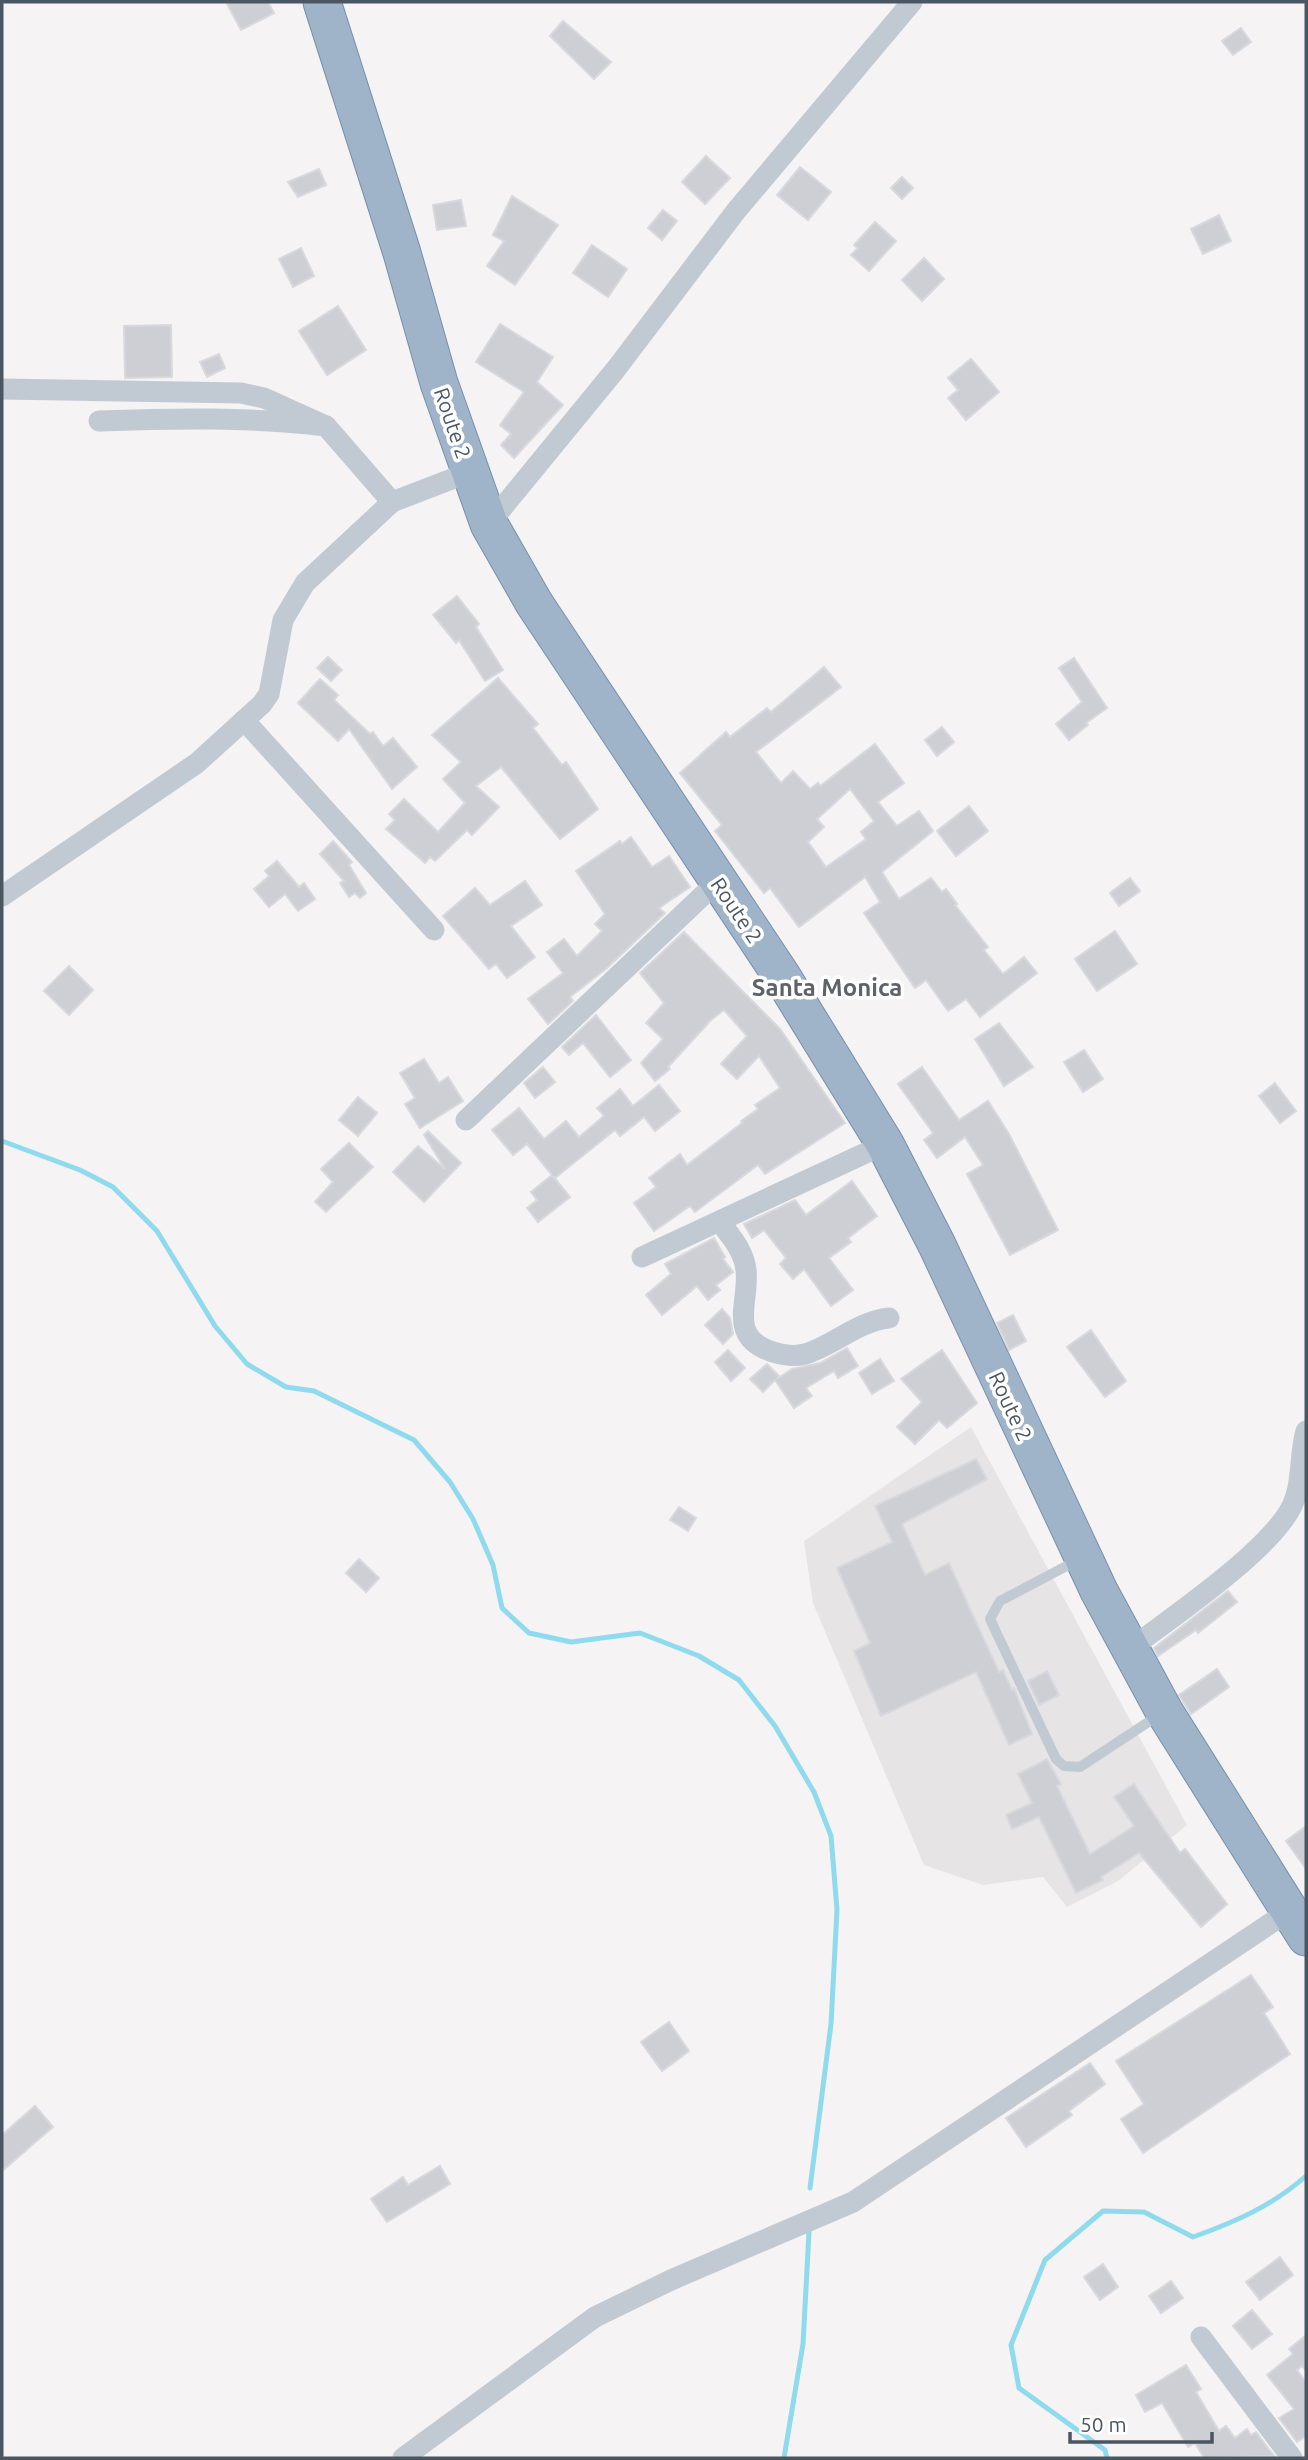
<svg xmlns="http://www.w3.org/2000/svg" width="1308" height="2460" viewBox="0 0 1308 2460" font-family="Ubuntu,sans-serif">
  <style>
    .education { fill: #e6e4e5 }
    .lines { fill: none; stroke-linecap: round; stroke-linejoin: round }
    .stream { stroke: #90daee; stroke-width: 5 }
    .building { fill: #cdcfd5; stroke: #d7d9de; stroke-width: 2; fill-rule: evenodd }
    .trunk-casing { stroke: #7690ad; stroke-width: 39 }
    .service { stroke: #c1cad2; stroke-width: 10 }
    .minor { stroke: #c1cad2; stroke-width: 21 }
    .trunk { stroke: #9fb4c9; stroke-width: 37 }
    .labels { text-anchor: middle; dominant-baseline: central; stroke-width: 7; stroke-linejoin: round; paint-order: stroke }
    .street-label { font-size: 21px; fill: #4a5661; stroke: #fff }
    .quarter-label { font-size: 24px; font-weight: bold; fill: #5f6368; stroke: #fff }
  </style>
  <rect width="100%" height="100%" fill="#f5f3f3"/>
  <!-- education -->
  <polygon class="education" points="971,1427 1187,1825 1118,1881 1067,1907 1043,1877 983,1885 924,1865 813,1603 804,1541"/>
  <g class="lines">
    <!-- stream -->
    <g class="stream">
      <polyline points="2,1141 80,1170 113,1187 157,1231 215,1326 247,1364 286,1387 314,1391 414,1440 450,1482 473,1519 493,1565 502,1608 529,1633 571,1642 640,1633 699,1656 739,1680 775,1726 814,1792 831,1836 837,1910 831,2024 810,2188"/>
      <polyline points="784,2458 803,2344 809,2232"/>
      <path d="M1107 2458 1105 2450 1019 2388 1011 2345 1045 2260 1103 2211 1144 2212 1193 2237C1235 2222 1272 2206 1306 2176"/>
    </g>
  </g>
  <!-- building -->
  <g class="building">
    <polygon points="226,2 268,2 274,13 241,30"/>
    <polygon points="563,21 611,62 594,79 550,36"/>
    <polygon points="1241,28 1251,42 1233,55 1222,41"/>
    <polygon points="706,156 730,178 705,204 682,182"/>
    <polygon points="800,167 831,192 808,220 777,195"/>
    <polygon points="319,169 326,185 298,197 288,182"/>
    <polygon points="902,177 913,188 902,199 891,188"/>
    <polygon points="512,196 558,225 515,285 487,266 504,241 493,235"/>
    <polygon points="461,200 466,226 437,230 433,205"/>
    <polygon points="663,210 677,221 662,240 648,228"/>
    <polygon points="1219,215 1231,241 1203,254 1191,229"/>
    <polygon points="875,222 896,241 869,271 851,255 858,248 854,245"/>
    <polygon points="592,245 627,269 608,297 573,273"/>
    <polygon points="301,248 314,276 293,287 279,259"/>
    <polygon points="924,258 944,279 922,301 902,280"/>
    <polygon points="338,306 366,350 327,375 299,331"/>
    <polygon points="500,324 553,357 537,382 563,405 514,458 501,445 511,434 500,425 524,392 476,362"/>
    <polygon points="171,325 172,377 125,378 124,326"/>
    <polygon points="219,354 225,368 207,377 200,362"/>
    <polygon points="971,359 999,392 966,420 948,398 958,390 948,378"/>
    <polygon points="457,596 479,624 476,627 503,670 485,681 459,640 456,643 433,615"/>
    <polygon points="328,657 342,670 331,681 317,668"/>
    <polygon points="1074,658 1107,708 1086,723 1088,725 1069,740 1056,724 1082,702 1059,668"/>
    <path d="M824 667 841 687 756 752 781 783 793 771 810 789 818 783 820 786 875 744 904 783 878 802 897 826 919 811 933 831 882 872 899 899 931 878 942 892 946 889 957 904 955 905 988 947 984 950 1003 974 1024 957 1037 973 980 1017 966 999 948 1011 926 980 915 988 864 913 880 902 865 877 799 927 770 888 764 893 715 831 722 825 680 773 726 732 730 737 767 708 771 712ZM850 789 874 821 861 832 866 839 826 867 808 842 824 827 817 819Z"/>
    <polygon points="498,678 538,724 533,728 562,765 566,762 598,809 560,839 501,767 476,786 499,807 472,835 467,830 435,861 430,857 425,863 386,829 395,820 389,814 404,799 438,832 465,803 443,779 461,762 432,735"/>
    <polygon points="320,679 338,695 334,700 370,734 373,732 383,746 393,738 417,767 392,789 349,729 338,741 298,703"/>
    <polygon points="942,727 954,742 937,756 925,740"/>
    <polygon points="969,806 988,831 956,856 937,831"/>
    <polygon points="631,837 652,867 669,856 690,887 659,908 665,913 607,968 570,997 573,1001 548,1024 528,999 563,973 547,952 564,939 577,956 602,931 595,924 605,914 576,871 620,841 622,844"/>
    <polygon points="333,841 352,862 349,865 366,893 360,898 355,893 349,897 340,883 344,881 320,854"/>
    <polygon points="277,861 299,887 304,883 315,899 298,911 285,894 269,907 254,889 269,876 265,871"/>
    <polygon points="1130,878 1140,891 1119,906 1110,893"/>
    <polygon points="525,881 542,905 511,926 535,957 507,978 496,964 489,969 443,916 475,888 490,905"/>
    <polygon points="1115,931 1137,964 1097,991 1075,959"/>
    <polygon points="684,932 780,1029 845,1123 765,1174 758,1165 695,1212 690,1206 654,1231 634,1203 656,1187 649,1178 680,1154 687,1165 742,1123 741,1121 758,1109 755,1105 780,1088 759,1056 737,1079 721,1064 747,1036 724,1010 711,1020 668,1067 670,1069 655,1081 641,1063 663,1039 646,1023 664,1003 640,973"/>
    <polygon points="69,966 93,990 69,1015 44,991"/>
    <polygon points="596,1015 631,1060 610,1077 583,1043 569,1055 562,1047"/>
    <polygon points="999,1023 1033,1067 1004,1086 975,1039"/>
    <polygon points="1084,1050 1103,1079 1083,1092 1064,1062"/>
    <polygon points="424,1059 439,1083 448,1077 463,1101 420,1128 405,1104 415,1098 400,1073"/>
    <polygon points="543,1067 555,1082 535,1098 524,1083"/>
    <polygon points="922,1067 959,1120 988,1101 1009,1134 1058,1230 1010,1255 967,1174 983,1165 965,1137 937,1158 924,1140 933,1133 898,1084"/>
    <polygon points="1275,1083 1296,1111 1280,1123 1259,1096"/>
    <polygon points="659,1085 680,1111 655,1131 644,1117 620,1136 615,1130 555,1178 553,1176 570,1197 538,1222 527,1208 537,1200 531,1192 552,1175 527,1144 513,1155 492,1130 519,1108 544,1139 566,1121 579,1137 604,1116 597,1108 620,1089 633,1106"/>
    <polygon points="358,1097 377,1113 358,1136 339,1120"/>
    <polygon points="428,1131 461,1163 424,1202 393,1172 418,1146 445,1169 424,1135"/>
    <polygon points="349,1143 373,1167 326,1212 315,1202 333,1182 321,1169"/>
    <polygon points="852,1181 877,1216 848,1238 851,1242 829,1258 853,1290 831,1306 804,1269 793,1279 780,1264 786,1258 764,1230 752,1238 744,1224 795,1200 806,1215"/>
    <polygon points="714,1238 725,1257 723,1259 733,1272 716,1285 720,1290 708,1300 697,1286 662,1315 646,1295 671,1274 665,1264"/>
    <polygon points="722,1309 730,1318 733,1334 723,1344 705,1325"/>
    <polygon points="1013,1315 1026,1341 1009,1350 997,1323"/>
    <polygon points="1091,1330 1126,1381 1105,1397 1067,1347"/>
    <polygon points="847,1348 858,1366 838,1378 834,1371 806,1388 812,1396 794,1408 775,1380 763,1392 750,1379 767,1364 779,1376 777,1379 792,1369 820,1363"/>
    <polygon points="728,1350 745,1368 731,1381 715,1362"/>
    <polygon points="942,1350 977,1403 947,1428 939,1420 915,1444 897,1427 922,1402 901,1379"/>
    <polygon points="880,1359 894,1381 872,1394 859,1373"/>
    <polygon points="976,1459 987,1479 902,1524 925,1575 949,1563 999,1672 1003,1670 1012,1690 1014,1688 1032,1734 1009,1745 976,1672 881,1716 854,1651 870,1643 837,1568 892,1542 875,1506"/>
    <polygon points="679,1507 696,1518 688,1531 670,1520"/>
    <polygon points="359,1559 379,1578 366,1592 346,1573"/>
    <polygon points="1228,1591 1237,1602 1198,1633 1196,1630 1158,1656 1154,1648"/>
    <polygon points="1217,1669 1229,1687 1191,1714 1179,1695"/>
    <polygon points="1047,1671 1059,1695 1039,1705 1028,1681"/>
    <polygon points="1047,1759 1061,1784 1057,1786 1090,1854 1134,1826 1114,1797 1134,1784 1180,1853 1185,1849 1227,1904 1201,1927 1139,1853 1101,1877 1103,1880 1076,1893 1039,1817 1012,1829 1006,1815 1032,1803 1018,1774"/>
    <polygon points="1306,1826 1306,1869 1286,1841"/>
    <polygon points="1251,1975 1273,2007 1264,2013 1290,2054 1143,2153 1121,2119 1144,2104 1116,2061"/>
    <polygon points="669,2022 689,2051 662,2071 641,2042"/>
    <polygon points="1090,2063 1105,2084 1069,2111 1072,2115 1026,2147 1006,2118"/>
    <polygon points="35,2106 53,2127 2,2171 2,2135"/>
    <polygon points="440,2166 450,2184 387,2222 371,2199 403,2177 408,2185"/>
    <polygon points="1280,2257 1293,2275 1260,2300 1246,2282"/>
    <polygon points="1103,2264 1118,2287 1100,2300 1084,2277"/>
    <polygon points="1171,2281 1183,2298 1161,2313 1149,2296"/>
    <polygon points="1252,2310 1272,2334 1252,2349 1233,2326"/>
    <polygon points="1306,2335 1306,2371 1302,2366 1297,2370 1306,2382 1306,2436 1297,2442 1279,2418 1294,2409 1267,2375 1293,2354 1289,2349"/>
    <polygon points="1186,2365 1201,2389 1196,2392 1219,2431 1226,2426 1235,2438 1247,2429 1251,2435 1256,2432 1274,2456 1204,2458 1195,2443 1188,2447 1162,2403 1145,2412 1136,2395"/>
  </g>
  <g class="lines">
    <!-- trunk casing -->
    <g class="trunk-casing">
      <polyline id="trunk" points="322,2 402,253 439,383 489,524 534,603 781,975 885,1144 937,1245 1099,1591 1164,1711 1306,1937"/>
    </g>
    <!-- service -->
    <polyline class="service" points="1078,1560 1000,1601 990,1619 1056,1759 1064,1766 1080,1767 1159,1715"/>
    <!-- minor -->
    <g class="minor">
      <polyline points="2,389 241,393 264,398 326,426"/>
      <path d="M99 421C176 418 249 417 326 426L392 502"/>
      <polyline points="489,524 616,369 736,211 912,2"/>
      <polyline points="244,720 434,930"/>
      <polyline points="2,896 197,763 262,704 269,694 283,620 305,583 392,502 470,472"/>
      <polyline points="466,1120 718,881"/>
      <path d="M721 1223C731 1237 744 1251 746 1270 750 1302 726 1337 773 1352 783 1355 794 1357 805 1354 833 1346 858 1321 889 1318"/>
      <polyline points="642,1257 885,1144"/>
      <path d="M1130 1649C1172 1617 1270 1551 1292 1506 1303 1483 1299 1455 1306 1431"/>
      <polyline points="1201,2337 1292,2458"/>
      <polyline points="403,2458 595,2317 671,2280 853,2202 1289,1911"/>
    </g>
    <!-- trunk -->
    <use href="#trunk" class="trunk"/>
  </g>
  <g class="labels">
    <!-- street labels -->
    <g class="street-label">
      <text transform="translate(453 423) rotate(71)">Route 2</text>
      <text transform="translate(737 910) rotate(56)">Route 2</text>
      <text transform="translate(1011 1406) rotate(65)">Route 2</text>
    </g>
    <!-- quarter labels -->
    <g class="quarter-label">
      <text x="827" y="987">Santa Monica</text>
    </g>
  </g>
  <!-- border -->
  <rect width="1308" height="2460" fill="none" stroke="#4a5661" stroke-width="7"/>
  <!-- scale -->
  <path d="M1070 2432v10h142v-10" fill="none" stroke="#4a5661" stroke-width="3.5"/>
  <text x="1080" y="2432" font-size="21" fill="#4a5661" stroke="#ffffff" stroke-width="5" paint-order="stroke">50 m</text>
</svg>
